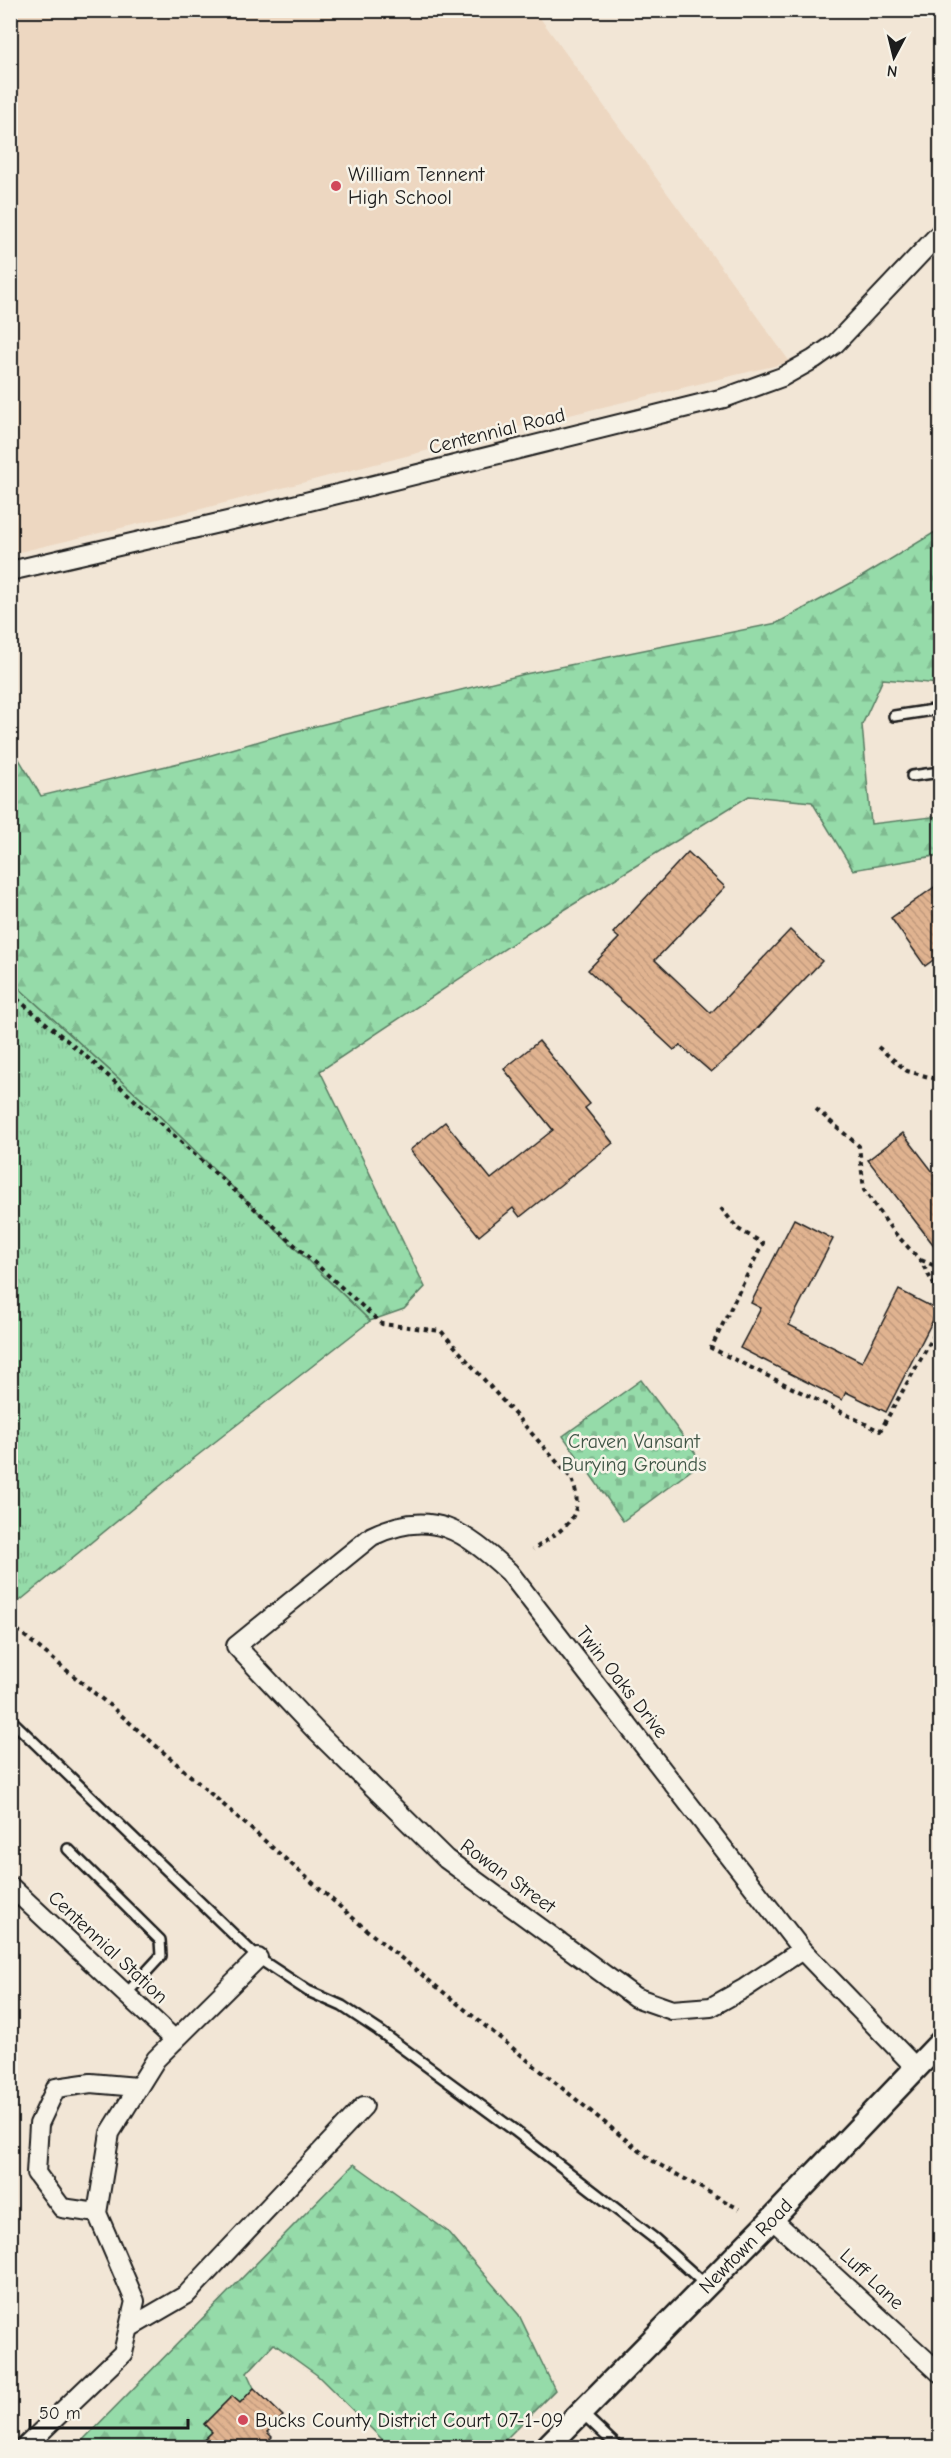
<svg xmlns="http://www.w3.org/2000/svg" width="951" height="2458" viewBox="0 0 951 2458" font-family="'Comic Neue',sans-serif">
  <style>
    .built { fill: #edd7c1 }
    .forest { fill: url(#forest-firs); stroke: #587c62; stroke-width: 1.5 }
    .cemetery { fill: url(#cemetery-stones); stroke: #587c62; stroke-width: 1.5 }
    .park { fill: url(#park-tufts); stroke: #587c62; stroke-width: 1.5 }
    .building { fill: url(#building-back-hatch); stroke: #1c1c1c; stroke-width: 1.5 }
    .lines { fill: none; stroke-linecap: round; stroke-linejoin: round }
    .service-casing { stroke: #1c1c1c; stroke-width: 14 }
    .minor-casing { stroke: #1c1c1c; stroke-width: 22 }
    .tertiary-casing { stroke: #1c1c1c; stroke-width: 27 }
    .path { stroke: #1c1c1c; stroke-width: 4; stroke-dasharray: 4.5 4.5; stroke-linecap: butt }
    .service { stroke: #f7f3e8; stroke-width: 9 }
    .minor { stroke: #f7f3e8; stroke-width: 18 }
    .tertiary { stroke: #f7f3e8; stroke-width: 22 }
    .poi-dot { fill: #d1495b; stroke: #f7f3e8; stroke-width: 2 }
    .labels { text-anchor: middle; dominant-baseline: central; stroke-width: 5; stroke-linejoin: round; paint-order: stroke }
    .poi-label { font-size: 20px; fill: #1c1c1c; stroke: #f7f3e8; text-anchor: start }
    .street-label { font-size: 20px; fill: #1c1c1c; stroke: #f7f3e8 }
    .park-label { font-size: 20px; fill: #405546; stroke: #f7f3e8 }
  </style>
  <defs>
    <pattern id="forest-firs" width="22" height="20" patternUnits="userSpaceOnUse" patternTransform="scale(1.5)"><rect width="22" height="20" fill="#95dba9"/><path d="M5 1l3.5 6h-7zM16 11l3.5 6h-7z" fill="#80bb91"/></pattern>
    <pattern id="cemetery-stones" width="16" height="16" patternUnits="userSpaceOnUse" patternTransform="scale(1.5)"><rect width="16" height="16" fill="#95dba9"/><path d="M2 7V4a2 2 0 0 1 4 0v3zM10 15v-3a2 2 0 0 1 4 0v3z" fill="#80bb91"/></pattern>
    <pattern id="park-tufts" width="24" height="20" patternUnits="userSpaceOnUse" patternTransform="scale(1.5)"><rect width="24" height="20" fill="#95dba9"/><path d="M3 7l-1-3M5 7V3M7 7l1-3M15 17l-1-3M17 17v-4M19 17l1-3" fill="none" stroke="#80bb91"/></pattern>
    <pattern id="building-back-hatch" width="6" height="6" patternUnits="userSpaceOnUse" patternTransform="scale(1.5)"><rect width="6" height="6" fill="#e0b390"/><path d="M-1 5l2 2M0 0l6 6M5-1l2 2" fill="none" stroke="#c0997c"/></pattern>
  </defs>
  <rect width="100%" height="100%" fill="#f2e6d6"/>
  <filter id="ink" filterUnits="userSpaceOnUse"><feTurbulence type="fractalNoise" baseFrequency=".0167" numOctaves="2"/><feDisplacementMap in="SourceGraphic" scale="12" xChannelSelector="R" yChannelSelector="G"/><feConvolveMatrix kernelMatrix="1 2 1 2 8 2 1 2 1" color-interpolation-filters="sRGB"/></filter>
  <g filter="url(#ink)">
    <!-- built -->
    <polygon class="built" points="10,11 535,11 790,362 503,431 201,509 11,554"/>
    <!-- forest -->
    <g class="forest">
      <polygon points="940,529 940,684 883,679 862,725 871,824 940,816 940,855 853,870 812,802 749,796 548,920 320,1071 425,1287 404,1309 370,1321 150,1107 11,981 10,744 41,796 208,756 284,734 525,674 777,623 853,582"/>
      <polygon points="354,2164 447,2231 519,2315 555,2390 498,2447 390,2447 317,2375 274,2344 247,2373 254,2388 240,2403 232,2396 204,2424 212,2432 196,2447 75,2448"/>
    </g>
    <!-- cemetery -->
    <polygon class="cemetery" points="641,1380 702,1462 623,1521 563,1436"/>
    <!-- park -->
    <polygon class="park" points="11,981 150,1107 370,1321 193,1459 11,1608"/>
    <!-- building -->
    <g class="building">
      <polygon points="688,852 725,887 655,960 711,1013 790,930 822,961 738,1049 711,1072 680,1045 674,1050 588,970 619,938 613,933"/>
      <polygon points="940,883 940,955 925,966 891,918"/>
      <polygon points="539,1041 590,1104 585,1108 613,1143 520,1217 513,1208 479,1236 410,1150 445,1122 491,1179 553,1130 504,1069"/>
      <polygon points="903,1133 940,1181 940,1244 936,1248 868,1160"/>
      <polygon points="794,1219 833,1239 789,1325 862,1362 899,1290 938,1310 886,1412 846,1392 842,1400 740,1348 761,1308 751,1303"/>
      <polygon points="254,2388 283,2416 267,2432 272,2437 261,2448 196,2448 212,2432 204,2424 232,2396 240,2403"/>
    </g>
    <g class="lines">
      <!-- service casing -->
      <g class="service-casing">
        <g id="service">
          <polyline points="894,716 940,709"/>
          <polyline points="912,776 940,772"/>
          <polyline points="10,1719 258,1958 308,1991 342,2006 378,2030 514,2130 655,2239 706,2285"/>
          <polyline points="68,1849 160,1940 161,1956 126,1994"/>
          <polyline points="581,2412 619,2448"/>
        </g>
      </g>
      <!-- minor casing -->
      <g class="minor-casing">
        <g id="minor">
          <polyline points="10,571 249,516 724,398 782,377 814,359 835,344 940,233"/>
          <polyline points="10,1886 175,2040"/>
          <path d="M802 1950 745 1988 711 2007 672 2010 635 1997 446 1859 317 1732 236 1646 372 1536C432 1507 464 1531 509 1572L802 1950 916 2068"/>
          <polyline points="97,2213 62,2208 36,2173 39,2124 56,2088 91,2083 137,2087"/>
          <polyline points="772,2219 940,2373"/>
          <polyline points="129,2328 186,2295 364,2106"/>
          <polyline points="24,2448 123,2353 135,2301 97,2213 110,2133 156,2059 258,1958"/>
        </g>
      </g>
      <!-- tertiary casing -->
      <g class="tertiary-casing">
        <g id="tertiary">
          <path id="s1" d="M546 2448 772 2219 940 2043"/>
        </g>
      </g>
      <!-- path -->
      <g class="path">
        <path d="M10 993 95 1064 382 1324 441 1331 572 1479C587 1520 563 1528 533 1550"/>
        <polyline points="878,1047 907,1071 940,1080"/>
        <polyline points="816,1109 859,1146 864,1190 892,1230 920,1260 940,1295"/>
        <polyline points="721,1208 738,1229 763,1243 711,1348 880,1431 940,1325"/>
        <polyline points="921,1260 940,1268"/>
        <polyline points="940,1594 934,1623 940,1624"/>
        <polyline points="10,1624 114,1709 369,1932 651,2160 739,2209"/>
      </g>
      <!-- service -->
      <use href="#service" class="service"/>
      <!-- minor -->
      <use href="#minor" class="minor"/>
      <!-- tertiary -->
      <use href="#tertiary" class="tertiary"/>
    </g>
  </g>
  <!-- markers -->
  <g class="poi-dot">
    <circle cx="336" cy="186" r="6"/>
    <circle cx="243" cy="2420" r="6"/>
  </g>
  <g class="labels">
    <!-- poi labels -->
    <g class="poi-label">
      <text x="348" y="174">William Tennent<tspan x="348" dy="23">High School</tspan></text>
      <text x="255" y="2420">Bucks County District Court 07-1-09</text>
    </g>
    <!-- street labels -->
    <g class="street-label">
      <text transform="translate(497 431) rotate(-14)">Centennial Road</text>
      <text transform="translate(622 1682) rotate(52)">Twin Oaks Drive</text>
      <text transform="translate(508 1876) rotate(36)">Rowan Street</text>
      <text transform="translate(108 1947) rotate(43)">Centennial Station</text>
      <text stroke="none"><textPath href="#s1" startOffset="284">Newtown Road</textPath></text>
      <text transform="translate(872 2279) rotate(43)">Luff Lane</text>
    </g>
    <!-- park labels -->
    <g class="park-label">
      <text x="634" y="1441">Craven Vansant<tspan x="634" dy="23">Burying Grounds</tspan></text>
    </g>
  </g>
  <!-- margin -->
  <rect width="951" height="2458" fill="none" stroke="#f7f3e8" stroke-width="36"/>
  <rect x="18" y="18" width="915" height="2422" fill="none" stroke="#1c1c1c" stroke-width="2" filter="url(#ink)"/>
  <!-- north arrow -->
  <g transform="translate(894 57) rotate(187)" stroke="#f7f3e8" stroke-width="4.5" paint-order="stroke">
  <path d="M0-4.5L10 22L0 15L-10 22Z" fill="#1c1c1c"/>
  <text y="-9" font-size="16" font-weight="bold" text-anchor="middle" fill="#1c1c1c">N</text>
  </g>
  <!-- scale -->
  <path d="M30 2419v9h158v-9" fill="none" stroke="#1c1c1c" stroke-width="3"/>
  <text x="39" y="2419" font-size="18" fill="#1c1c1c" stroke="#f7f3e8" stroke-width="4.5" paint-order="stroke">50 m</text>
</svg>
